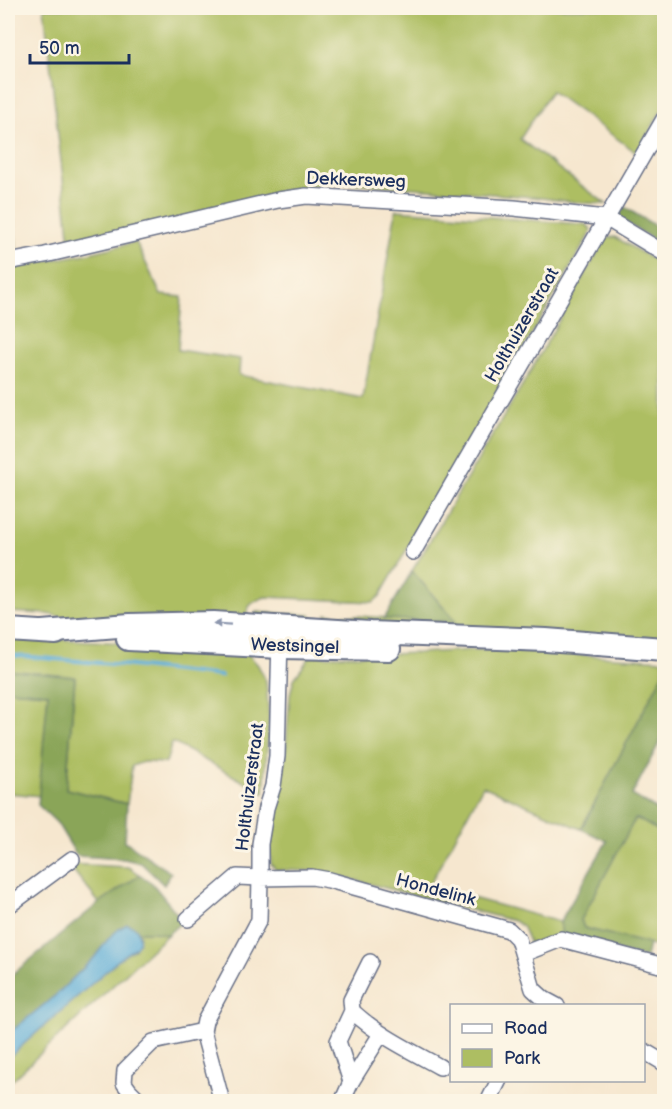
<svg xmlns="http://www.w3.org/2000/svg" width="672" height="1109" viewBox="0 0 672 1109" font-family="'Balsamiq Sans',sans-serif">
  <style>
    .green { fill: #adbe62; stroke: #647660; stroke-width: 1.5 }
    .forest { fill: #8aa558; stroke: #526a5b; stroke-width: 1.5 }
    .water { fill: #5eaed8; stroke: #3c6e9b; stroke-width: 1.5 }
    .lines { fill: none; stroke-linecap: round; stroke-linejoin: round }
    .stream { stroke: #5eaed8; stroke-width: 4 }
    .minor-casing { stroke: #686f86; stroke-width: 18 }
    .secondary-casing { stroke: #686f86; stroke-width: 26 }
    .minor { stroke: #fff; stroke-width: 15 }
    .secondary { stroke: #fff; stroke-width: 22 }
    .oneway { fill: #8d97ae }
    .labels { text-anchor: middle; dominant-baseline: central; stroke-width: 6; stroke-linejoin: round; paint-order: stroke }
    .street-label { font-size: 18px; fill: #1b2f5e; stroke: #fcf5e5 }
  </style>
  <rect width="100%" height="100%" fill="#fcf5e5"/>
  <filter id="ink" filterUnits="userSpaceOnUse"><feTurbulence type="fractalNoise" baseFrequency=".0167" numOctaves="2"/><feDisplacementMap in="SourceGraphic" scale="12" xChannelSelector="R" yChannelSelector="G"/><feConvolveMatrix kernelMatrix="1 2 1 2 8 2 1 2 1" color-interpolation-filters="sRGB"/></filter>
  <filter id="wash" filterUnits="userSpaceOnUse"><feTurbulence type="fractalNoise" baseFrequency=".008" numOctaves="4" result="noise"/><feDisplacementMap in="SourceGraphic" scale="24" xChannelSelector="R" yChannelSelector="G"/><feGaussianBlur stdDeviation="1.35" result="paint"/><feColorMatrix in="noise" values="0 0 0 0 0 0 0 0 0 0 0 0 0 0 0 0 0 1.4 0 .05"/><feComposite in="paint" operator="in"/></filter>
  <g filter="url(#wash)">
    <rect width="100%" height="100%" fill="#f6e7cf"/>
    <!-- green -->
    <g class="green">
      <polygon points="44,8 664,8 664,106 637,153 551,91 520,139 606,204 583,203 533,197 335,182 297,189 268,199 70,243"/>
      <polygon points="8,165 17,255 8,257"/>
      <path d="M396 210 582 224 587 225 590 228 591 232 380 596 373 602 265 597C249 603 248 605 245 621L71 619 47 614 8 612V268L85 254 136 242 161 295 182 297 178 350 240 359 239 375 363 399Z"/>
      <polygon points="610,237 615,237 664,266 664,640 326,626 326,614 455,622 412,571 530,372 605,239"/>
      <polygon points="256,612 311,615 312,626 254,621"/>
      <polygon points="8,637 93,641 223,650 247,653 258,665 266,681 269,718 264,793 172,742 166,763 143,762 132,766 127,804 66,789 75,678 8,670"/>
      <polygon points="490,649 664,660 664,672 581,829 483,786 429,886 560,922 562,936 530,944 522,926 514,921 331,874 311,871 276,870 271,864 269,846 285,758 290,694 294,679 312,654 325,656 418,653"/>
      <polygon points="8,690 48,693 40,796 8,793"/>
      <polygon points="635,819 638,819 664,834 664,918 658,947 584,928 581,920"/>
      <polygon points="68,864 128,867 140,875 99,903"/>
      <polygon points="138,932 154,932 167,935 8,1084 8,1058 124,955 135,949 140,936"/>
    </g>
    <!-- forest -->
    <g class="forest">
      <polygon points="624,207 664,231 664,246 618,218"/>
      <polygon points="412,571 456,622 384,619"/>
      <polygon points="8,670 75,677 66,789 127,804 125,841 171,873 164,885 141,863 124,859 77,856 57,823 38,805 48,693 8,690"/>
      <polygon points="664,672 664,734 632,795 664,814 664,834 638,819 635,819 581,920 584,928 649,944 646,958 562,936 560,922 607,841 581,829"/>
      <polygon points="140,875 152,883 183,921 167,935 154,932 138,932 136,928 109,938 94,958 56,995 8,1034 8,978 99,903"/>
    </g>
    <!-- water -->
    <path class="water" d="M127 924 136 928C144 944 137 947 124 955L8 1058V1034L56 995 94 958 109 938 119 929Z"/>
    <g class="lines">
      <!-- stream -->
      <polyline class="stream" points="8,655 123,665 221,676"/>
    </g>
  </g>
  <g filter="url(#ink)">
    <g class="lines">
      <!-- minor casing -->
      <g class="minor-casing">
        <g id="minor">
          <polyline points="8,262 45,255 278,200 306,196 514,208 606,218 664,253"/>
          <polyline points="413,552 664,119"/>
          <polyline points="8,906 72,859"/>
          <polyline points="188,919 237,877 260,878 260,844 266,808 273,786 277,756 280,638"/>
          <polyline points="523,954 561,939 664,966"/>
          <path d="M352 1011C378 1035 409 1050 440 1067"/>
          <polyline points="644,1051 664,1063"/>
          <polyline points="351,1082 338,1041 352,1011 351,1000 370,962"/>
          <polyline points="141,1102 129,1090 124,1083 125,1070 153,1042 203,1031"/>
          <polyline points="222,1102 203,1031 205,1021 259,920 260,878 312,877 329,880 509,930 518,939 533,989 544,999 557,1006"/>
          <polyline points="342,1102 351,1082 381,1034"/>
          <polyline points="488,1102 499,1080"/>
        </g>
      </g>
      <!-- secondary casing -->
      <g class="secondary-casing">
        <g id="secondary">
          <polyline points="8,630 56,633"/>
          <polyline points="43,632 130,625 213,623 370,633 546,640 664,649"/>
          <polyline points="128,639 280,647 389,649"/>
        </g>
      </g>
      <!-- minor -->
      <use href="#minor" class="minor"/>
      <!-- secondary -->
      <use href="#secondary" class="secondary"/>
    </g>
    <!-- one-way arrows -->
    <defs><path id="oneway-solid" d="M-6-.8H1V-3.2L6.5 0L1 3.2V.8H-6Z" transform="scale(1.5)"/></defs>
    <use class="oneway" href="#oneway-solid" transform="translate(222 624) rotate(-176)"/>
  </g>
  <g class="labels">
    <!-- street labels -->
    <g class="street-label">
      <text transform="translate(356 180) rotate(2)">Dekkersweg</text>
      <text transform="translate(522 325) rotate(-60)">Holthuizerstraat</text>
      <text transform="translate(295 646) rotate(2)">Westsingel</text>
      <text transform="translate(250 787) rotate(-83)">Holthuizerstraat</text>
      <text transform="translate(436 890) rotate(15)">Hondelink</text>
    </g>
  </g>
  <!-- margin -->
  <rect width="672" height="1109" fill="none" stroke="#fcf5e5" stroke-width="30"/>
  <!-- legend -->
  <rect x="450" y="1004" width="195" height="78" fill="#fcf5e5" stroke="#a2a6af" stroke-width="1.5"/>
  <rect x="462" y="1024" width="30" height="9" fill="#ffffff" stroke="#a2a6af" stroke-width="1.5"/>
  <text x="504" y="1034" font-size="18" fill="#1b2f5e">Road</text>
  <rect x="462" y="1049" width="30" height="18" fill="#adbe62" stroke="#a2a6af" stroke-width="1.5"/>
  <text x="504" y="1064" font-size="18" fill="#1b2f5e">Park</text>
  <!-- scale -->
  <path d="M30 54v9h99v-9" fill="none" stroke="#1b2f5e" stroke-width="3"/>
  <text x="39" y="54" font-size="18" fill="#1b2f5e" stroke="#fcf5e5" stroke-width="4.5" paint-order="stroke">50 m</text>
</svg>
